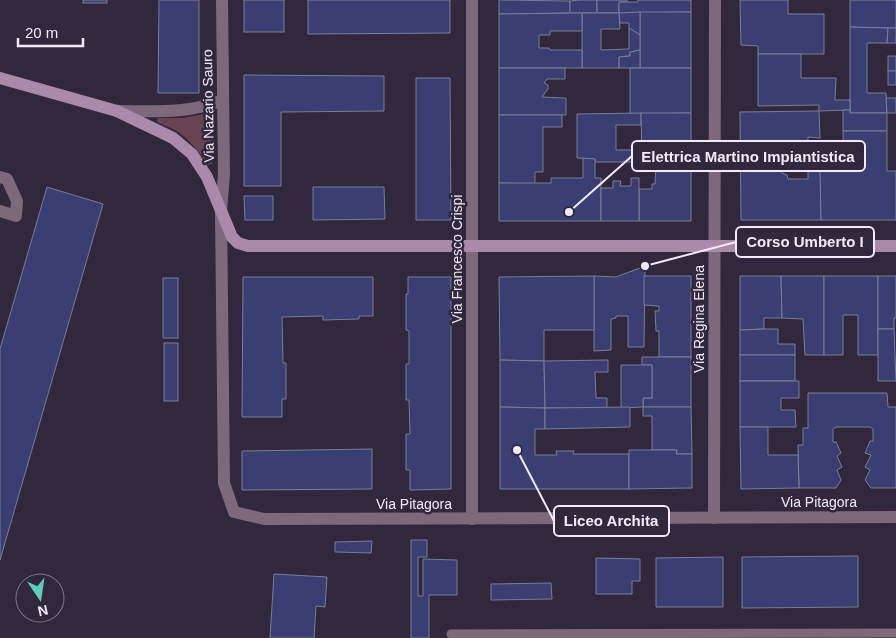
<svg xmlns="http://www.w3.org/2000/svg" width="896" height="638" viewBox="0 0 896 638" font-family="Helvetica,sans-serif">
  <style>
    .green { fill: #694453 }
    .building { fill: #3a3e73; stroke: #7a7e97 }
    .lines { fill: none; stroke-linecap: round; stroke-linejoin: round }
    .service { stroke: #7e687c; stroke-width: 9 }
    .minor { stroke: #7e687c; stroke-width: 12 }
    .secondary { stroke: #ab89a9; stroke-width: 12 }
    .labels { text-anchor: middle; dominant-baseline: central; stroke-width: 5; stroke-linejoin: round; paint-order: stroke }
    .street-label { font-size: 14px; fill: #f1ebf9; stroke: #31283d }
    .leader { fill: none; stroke: #f1ebf9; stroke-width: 2 }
    .callout-dot { fill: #f1ebf9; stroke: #31283d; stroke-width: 2 }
    .callout { fill: #31283d; stroke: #f1ebf9; stroke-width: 2 }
    .callout-label { font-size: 15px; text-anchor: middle; font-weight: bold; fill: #f1ebf9 }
  </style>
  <rect width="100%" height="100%" fill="#31283d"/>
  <!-- green -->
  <path class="green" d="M214 112 212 164 208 165C199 152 189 138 175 130 170 127 163 125 157 122L158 118H183Z"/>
  <!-- building -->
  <g class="building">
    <rect x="83" y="0" width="24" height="3"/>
    <polygon points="159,0 199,0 199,93 158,93"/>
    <rect x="244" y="0" width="40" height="32"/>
    <polygon points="308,0 450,0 450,33 308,34"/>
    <polygon points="499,0 570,1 570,13 499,14"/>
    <polygon points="579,0 597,0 597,13 570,13 570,1"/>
    <polygon points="597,0 627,0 627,2 619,2 619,13 597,13"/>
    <polygon points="638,0 691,0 691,12 619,13 619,2 638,2"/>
    <polygon points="740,0 788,0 788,14 824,14 824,54 758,54 758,46 741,45"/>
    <polygon points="850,0 896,0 896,28 850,27"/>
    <rect x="640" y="12" width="51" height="56"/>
    <polygon points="640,12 640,35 629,28 629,23 620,23 619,13"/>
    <polygon points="582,13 619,13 620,29 601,29 601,50 629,49 629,28 640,35 640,50 630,52 630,56 619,57 619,68 582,68"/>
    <polygon points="582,13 582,31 550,31 550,35 539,35 539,48 549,48 550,50 582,50 582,68 499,68 499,14"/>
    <polygon points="850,27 888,28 887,43 867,43 867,93 886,93 887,113 850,113"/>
    <polygon points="888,28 896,28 896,43 887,43"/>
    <polygon points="640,50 640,68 619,68 619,57 630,56 630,52"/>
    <polygon points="758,54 801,54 801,78 836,78 835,100 850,100 850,110 819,111 819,105 758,106"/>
    <rect x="888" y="56" width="8" height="15"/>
    <polygon points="499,68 565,68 565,79 547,79 544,83 548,85 548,89 542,97 566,98 566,115 499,115"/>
    <polygon points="630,68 691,68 691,113 630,114"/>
    <rect x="888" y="71" width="8" height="14"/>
    <polygon points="244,75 384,76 384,111 281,112 281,186 244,186"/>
    <polygon points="416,78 450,78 451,220 416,220"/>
    <polygon points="886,98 896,98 896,113 887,113"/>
    <polygon points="843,110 850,110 850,113 887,113 887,131 843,131"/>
    <polygon points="819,111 820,138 808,137 808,148 782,148 782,173 787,175 788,179 808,179 808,152 820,152 821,220 741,220 740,112"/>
    <polygon points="641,113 641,125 616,125 616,150 641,150 642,162 595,162 595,159 577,158 577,114"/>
    <polygon points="641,113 691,113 691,162 642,162"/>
    <polygon points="499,115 562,115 562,127 543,127 543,172 535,172 535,184 499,183"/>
    <polygon points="843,131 887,131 887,171 896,171 896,220 821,220 820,171 844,171"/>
    <polygon points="583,158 595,159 595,178 601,178 601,221 499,221 499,183 551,183 551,178 583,178"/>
    <polygon points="656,162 691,162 691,221 639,221 639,189 652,189 652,184 655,184"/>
    <polygon points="631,178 639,178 639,221 601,221 601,188 613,188 613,181 621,181 620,186 631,186"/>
    <polygon points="47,187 103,204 0,560 0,349"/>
    <polygon points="313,187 384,187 385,219 313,220"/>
    <polygon points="244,196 273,196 273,220 245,220"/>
    <polygon points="645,266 644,347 628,347 628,316 616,316 616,318 611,319 611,350 594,351 594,276 616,277"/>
    <polygon points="594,276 594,330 544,330 544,361 500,360 499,277"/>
    <polygon points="644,276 691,276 691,357 659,357 659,331 656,331 655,311 659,311 659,306 644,305"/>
    <polygon points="740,276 781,276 782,318 764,318 764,329 740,330"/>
    <polygon points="781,276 824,276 824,355 805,355 803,319 782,318"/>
    <polygon points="824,276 878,276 878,355 858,355 858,315 843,315 843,355 824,355"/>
    <polygon points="878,276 896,276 896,318 894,318 894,329 878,329"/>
    <polygon points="243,277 373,277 373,316 359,316 359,319 323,320 323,316 282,317 283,363 286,363 286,399 282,399 282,417 242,417"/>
    <polygon points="408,277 451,277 451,489 410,490 410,470 406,470 406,434 410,434 409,400 406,400 406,364 409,364 409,331 406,330 406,294 408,294"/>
    <rect x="163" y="278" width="15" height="60"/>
    <polygon points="764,329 778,329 778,344 795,344 795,355 740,355 740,330"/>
    <polygon points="878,329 894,329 896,381 878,381"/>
    <rect x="164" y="343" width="14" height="58"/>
    <rect x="740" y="355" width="55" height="26"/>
    <polygon points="642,357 691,357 691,407 643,407 643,398 652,398 652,365 642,365"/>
    <polygon points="500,360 544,361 545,408 500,407"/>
    <polygon points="608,360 608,372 595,372 596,398 607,398 607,408 545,408 544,361"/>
    <polygon points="621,365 652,365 652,398 643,398 643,407 621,408"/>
    <polygon points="740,381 799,381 799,398 781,398 781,410 795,410 796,427 740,427"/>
    <polygon points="808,393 887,393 888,407 896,407 896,488 871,488 865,480 870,470 865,467 871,455 865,453 870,441 873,441 873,429 870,427 836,427 833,429 833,442 836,442 841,453 837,456 842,467 837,470 841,480 836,488 799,488 798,445 803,445 803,428 808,428"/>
    <polygon points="500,407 545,408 545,429 535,429 535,455 557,455 556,451 574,451 573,454 629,454 629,489 500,489"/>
    <polygon points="630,407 630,427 545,429 545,408"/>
    <polygon points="643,407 691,407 692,454 676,454 677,450 652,450 652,416 643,416"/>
    <polygon points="740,427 768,427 768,455 798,455 799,488 741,489"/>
    <polygon points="372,449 372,489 242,490 242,451"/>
    <polygon points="629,450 677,450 676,454 692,454 692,488 629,489"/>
    <polygon points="411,540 427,540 427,557 418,557 418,596 423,596 423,559 457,560 457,595 429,595 429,638 411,638"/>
    <polygon points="372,541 371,553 335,552 335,542"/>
    <polygon points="858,556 858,607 742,608 742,557"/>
    <polygon points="723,557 723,607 656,607 656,558"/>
    <polygon points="596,558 640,559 640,581 632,581 632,594 596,594"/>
    <polygon points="274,574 327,577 325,607 316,606 314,638 270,638"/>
    <polygon points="551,583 552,599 491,600 491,584"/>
  </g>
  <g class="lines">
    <!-- service -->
    <polyline class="service" points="451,634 896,633"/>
    <!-- minor -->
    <g class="minor">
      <polyline points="222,0 224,174 221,212 224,483 234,512 264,519 896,517"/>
      <path d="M117 111C152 111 190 114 223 100"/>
      <polyline points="0,177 7,179 17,201 16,216 0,211"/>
      <polyline points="714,518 715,0"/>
      <polyline points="472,519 472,0"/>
    </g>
    <!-- secondary -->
    <polyline class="secondary" points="0,78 117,111 173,138 192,154 207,177 232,237 238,243 248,246 896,246"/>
  </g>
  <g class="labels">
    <!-- street labels -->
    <g class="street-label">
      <text transform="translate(208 106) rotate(-91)">Via Nazario Sauro</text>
      <text transform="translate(457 259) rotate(-90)">Via Francesco Crispi</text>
      <text transform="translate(699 319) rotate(-90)">Via Regina Elena</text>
      <text x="819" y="502">Via Pitagora</text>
      <text x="414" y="504">Via Pitagora</text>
    </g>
  </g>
  <!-- callouts -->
  <path class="leader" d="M569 212L632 156M645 266L736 242M517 450L554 521"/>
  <g class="callout-dot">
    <circle cx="569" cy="212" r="5"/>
    <circle cx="645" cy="266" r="5"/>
    <circle cx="517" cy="450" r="5"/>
  </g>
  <g class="callout">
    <rect x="632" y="141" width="233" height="30" rx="5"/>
    <rect x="736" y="227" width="138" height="30" rx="5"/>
    <rect x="554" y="506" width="115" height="30" rx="5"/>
  </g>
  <g class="callout-label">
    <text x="748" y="162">Elettrica Martino Impiantistica</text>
    <text x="805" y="247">Corso Umberto I</text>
    <text x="611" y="526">Liceo Archita</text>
  </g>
  <!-- north arrow -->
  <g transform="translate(40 598) rotate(167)"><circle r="24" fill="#31283d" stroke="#7e7688"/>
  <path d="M0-4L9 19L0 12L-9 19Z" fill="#5eceb8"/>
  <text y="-8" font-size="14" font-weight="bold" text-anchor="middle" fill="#f1ebf9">N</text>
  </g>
  <!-- scale -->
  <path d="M18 38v8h65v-8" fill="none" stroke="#f1ebf9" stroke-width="2.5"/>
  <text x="25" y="38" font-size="15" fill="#f1ebf9" stroke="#31283d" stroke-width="4" paint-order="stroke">20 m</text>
</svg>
